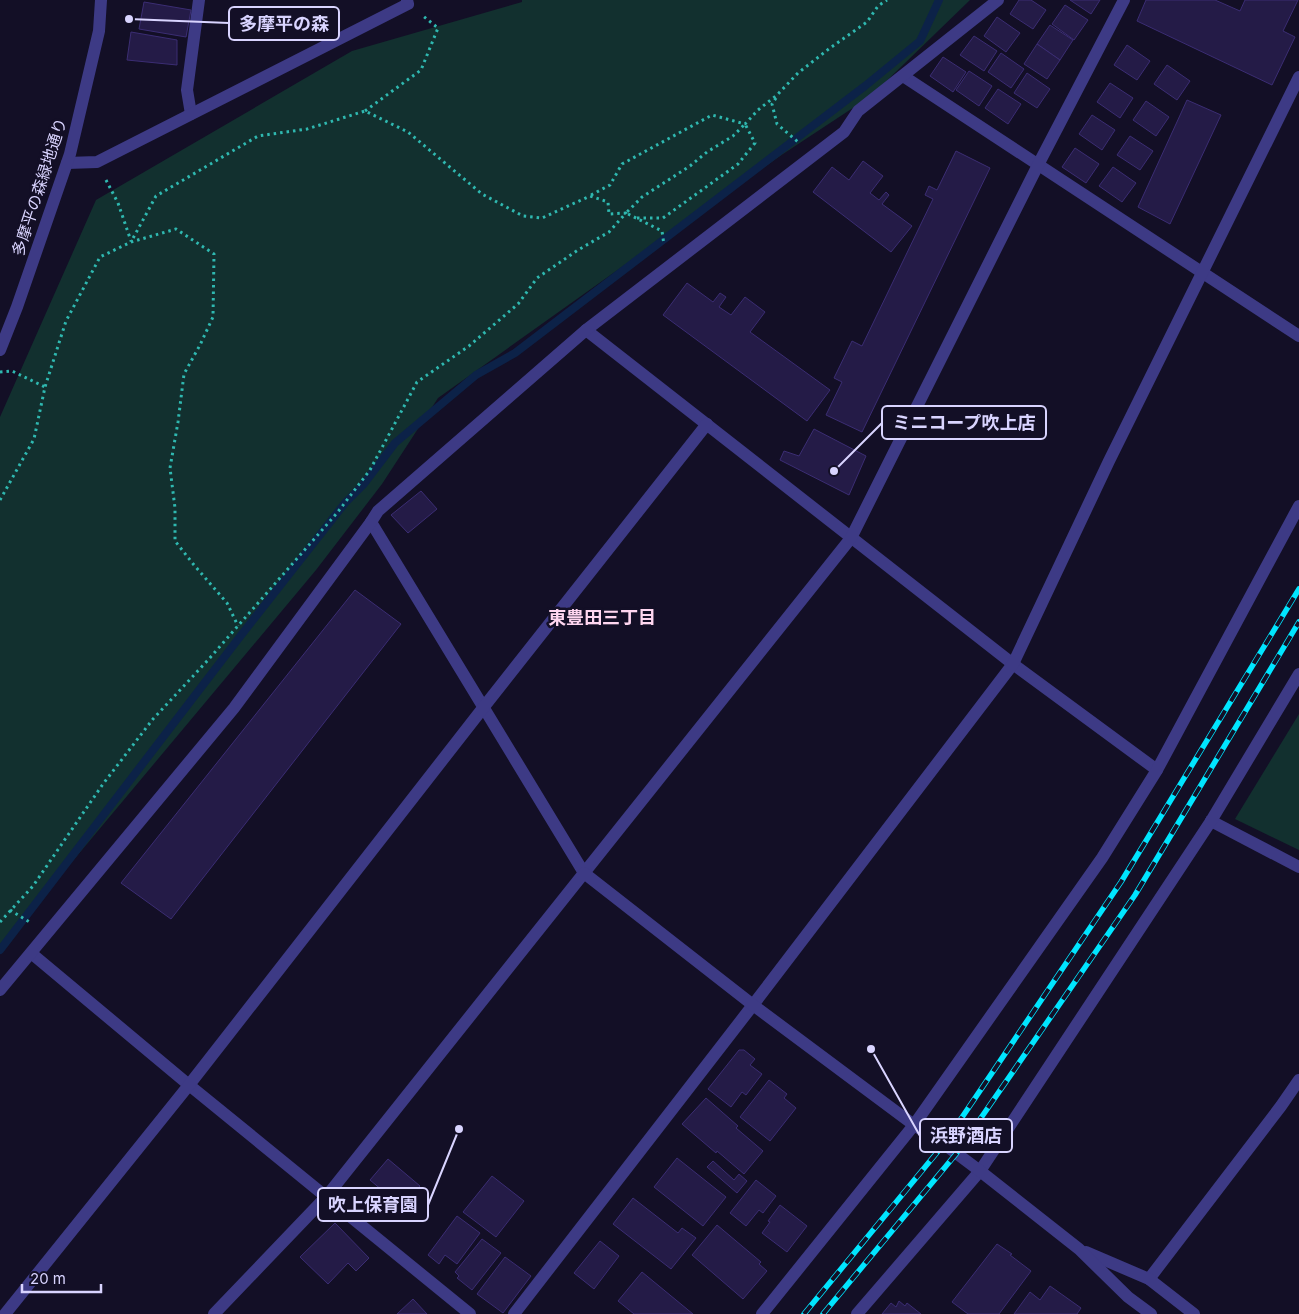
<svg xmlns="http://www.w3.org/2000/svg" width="1299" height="1314" viewBox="0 0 1299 1314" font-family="Inter,'Noto Sans JP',sans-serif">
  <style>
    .green { fill: #12302f }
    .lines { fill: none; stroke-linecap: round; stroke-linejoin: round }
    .stream { stroke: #0c2248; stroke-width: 8 }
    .building { fill: #241b47; stroke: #3b2d73 }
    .path { stroke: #2fb8b0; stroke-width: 3; stroke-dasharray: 2.5 4; stroke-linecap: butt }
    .minor { stroke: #3d3a85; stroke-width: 12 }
    .tertiary { stroke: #3d3a85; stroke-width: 12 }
    .rail-casing { stroke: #00e5ff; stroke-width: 5.5 }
    .rail { stroke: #130f26; stroke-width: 4; stroke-dasharray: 11; stroke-linecap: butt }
    .labels { text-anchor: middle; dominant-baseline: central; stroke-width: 5; stroke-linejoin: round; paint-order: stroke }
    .street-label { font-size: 16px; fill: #d9d4ff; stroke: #130f26 }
    .neighbourhood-label { font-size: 18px; font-weight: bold; fill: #ffd6f0; stroke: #130f26 }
    .leader { fill: none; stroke: #d9d4ff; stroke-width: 2 }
    .callout-dot { fill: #d9d4ff; stroke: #130f26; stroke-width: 2 }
    .callout { fill: #130f26; stroke: #d9d4ff; stroke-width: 2 }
    .callout-label { font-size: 18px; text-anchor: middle; font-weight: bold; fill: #d9d4ff }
  </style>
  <rect width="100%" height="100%" fill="#130f26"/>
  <!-- green -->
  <g class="green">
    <polygon points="522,0 970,0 871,96 783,154 626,264 438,398 382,484 316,570 0,948 0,417 96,200 352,51 522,2"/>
    <polygon points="1299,714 1299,850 1235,819"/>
  </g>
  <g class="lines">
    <!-- stream -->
    <polyline class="stream" points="0,950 242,634 345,503 363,485 395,443 476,375 515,353 865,86 920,41 939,0"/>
  </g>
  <!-- building -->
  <g class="building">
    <polygon points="1019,0 1031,0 1046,10 1033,29 1010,14"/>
    <polygon points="1070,0 1100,0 1091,14"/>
    <polygon points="1146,0 1215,0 1240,11 1245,0 1298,0 1283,31 1295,37 1272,85 1137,21"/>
    <polygon points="144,2 191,10 186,37 139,29"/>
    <polygon points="1065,5 1088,20 1074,40 1052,24"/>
    <polygon points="997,17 1020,33 1006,52 984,36"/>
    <polygon points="1050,25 1073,40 1060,60 1037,44"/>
    <polygon points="131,32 177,40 177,65 127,60"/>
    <polygon points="974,36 997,51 984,71 960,55"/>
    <polygon points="1037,44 1060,60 1047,79 1024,64"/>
    <polygon points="1127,45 1150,61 1137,80 1114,65"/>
    <polygon points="1001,53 1024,69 1011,88 988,72"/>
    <polygon points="943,57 966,72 953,92 930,76"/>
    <polygon points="1167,65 1190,81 1177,100 1154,84"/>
    <polygon points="969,71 992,86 979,106 956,90"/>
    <polygon points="1027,73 1050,89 1037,108 1014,93"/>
    <polygon points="1110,83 1133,98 1120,118 1097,102"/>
    <polygon points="998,89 1021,104 1008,124 985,108"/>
    <polygon points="1187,100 1221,115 1170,224 1138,207"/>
    <polygon points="1146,101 1169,117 1156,136 1133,120"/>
    <polygon points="1092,115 1115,130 1102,150 1079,134"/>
    <polygon points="1130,136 1153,151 1140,170 1117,155"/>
    <polygon points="1075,148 1099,164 1086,183 1062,167"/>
    <polygon points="956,151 990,168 862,432 826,415 842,382 834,378 852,341 862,346 933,199 925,195 929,186 937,190"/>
    <polygon points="863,161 883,176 870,193 879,200 886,192 889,195 882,204 912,226 891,252 813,192 832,167 849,180"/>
    <polygon points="1113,167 1136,183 1122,202 1099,186"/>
    <polygon points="687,283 713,302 720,293 726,297 719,307 731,315 745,297 765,312 750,332 830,390 807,421 663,315"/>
    <polygon points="814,429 866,456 849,495 780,460 784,451 799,456"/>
    <polygon points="421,491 437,509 408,533 391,515"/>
    <polygon points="355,590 401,624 171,919 121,883"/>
    <polygon points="739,1050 744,1050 755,1059 750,1065 762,1074 746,1095 742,1092 731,1107 708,1089"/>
    <polygon points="769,1080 787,1094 784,1098 796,1108 770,1141 740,1117"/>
    <polygon points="706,1098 738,1126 736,1128 763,1151 744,1174 717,1151 716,1153 682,1124"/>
    <polygon points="677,1158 726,1197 703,1226 654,1187"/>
    <polygon points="388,1159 420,1186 405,1204 392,1192 389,1196 370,1180"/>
    <polygon points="713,1161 734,1180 739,1174 747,1181 737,1193 707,1167"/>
    <polygon points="492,1176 524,1201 496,1237 463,1212"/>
    <polygon points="756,1180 776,1196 763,1213 759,1210 746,1226 730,1213"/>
    <polygon points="633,1198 678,1233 682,1228 696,1238 671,1269 613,1224"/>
    <polygon points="780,1205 807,1226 787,1252 762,1233 770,1222 768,1221"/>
    <polygon points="457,1216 480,1233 457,1264 445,1255 439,1264 428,1255"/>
    <polygon points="335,1223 369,1258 356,1271 348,1263 328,1284 300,1257"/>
    <polygon points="717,1225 761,1262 759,1264 767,1271 743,1299 692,1255"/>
    <polygon points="482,1239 501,1253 472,1290 457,1278 459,1276 455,1272"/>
    <polygon points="600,1241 619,1256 594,1289 574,1273"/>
    <polygon points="997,1244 1012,1254 1010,1255 1031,1271 999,1314 968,1314 952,1302"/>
    <polygon points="505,1257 531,1276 503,1313 477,1294"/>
    <polygon points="642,1272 693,1314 634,1314 618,1301"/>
    <polygon points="1050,1286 1081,1308 1077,1314 1014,1314 1030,1292 1040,1300"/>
    <polygon points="413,1299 427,1314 397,1314"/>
    <polygon points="899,1301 905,1306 907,1303 921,1314 882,1314 891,1303 896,1307"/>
  </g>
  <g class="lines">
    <!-- path -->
    <g class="path">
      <polyline points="776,98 772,104 777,124 798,142"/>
      <polyline points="365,111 421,70 438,28 423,16"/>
      <polyline points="106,180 118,203 131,241"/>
      <polyline points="591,195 610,185 622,164 712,115 745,124 758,110 777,95 798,73 830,48 867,22 878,6 887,0"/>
      <polyline points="637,218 663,218 738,164 755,143 745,124 733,136 707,152 690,166 642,197 626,213 662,231 664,245"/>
      <polyline points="0,372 12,371 45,387"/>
      <polyline points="0,500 34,439 45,387 66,321 100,257 131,242 176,229 214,254 213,317 200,345 184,374 178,422 170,468 175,508 175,541 194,565 227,603 238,626"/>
      <polyline points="10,910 31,923"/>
      <polyline points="0,922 33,886 103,784 153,719 208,660 337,513 370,470 417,382 469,346 518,304 537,278 578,250 609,232 626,213 609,214 608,202 590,196 542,218 523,216 482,194 408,132 365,111 307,129 258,136 156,196 131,242"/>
    </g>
    <!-- minor -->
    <g class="minor">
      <polyline points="903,76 1299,336"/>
      <polyline points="191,114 187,90 199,0"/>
      <polyline points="67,163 97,162 408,4 407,0"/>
      <polyline points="586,330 1013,664 1157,770"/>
      <polyline points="371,522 584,873 851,538 1038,165 1124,0"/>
      <polyline points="1211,821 1299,867"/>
      <polyline points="31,953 189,1085 470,1314"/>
      <polyline points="0,990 234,708 371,522 378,511 586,330 844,132 858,111 998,0"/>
      <polyline points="1149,1279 1281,1106 1299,1080"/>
      <polyline points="5,1314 189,1085 483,708 707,424"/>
      <polyline points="514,1314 753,1005 1013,664 1109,461 1299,77"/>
      <polyline points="762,1314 914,1125 1102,858 1157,770 1299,506"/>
      <polyline points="857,1314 980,1171 1211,821 1299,674"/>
    </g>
    <!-- tertiary -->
    <g class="tertiary">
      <polyline points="0,350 17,307 70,154 99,31 101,0"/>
      <polyline points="1086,1252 1149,1279 1194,1314"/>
      <polyline points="214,1314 326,1197 584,873 753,1005 914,1125 944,1144 980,1171 1079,1249 1128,1297 1151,1314"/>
    </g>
    <!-- rail casing -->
    <g class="rail-casing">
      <g id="rail">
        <polyline points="804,1314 944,1144 1121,882 1299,589"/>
        <polyline points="823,1314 956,1154 1135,895 1299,622"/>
      </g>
    </g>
    <!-- rail -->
    <use href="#rail" class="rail"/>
  </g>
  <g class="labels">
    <!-- street labels -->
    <g class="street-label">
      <text transform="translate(39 187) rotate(-72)">多摩平の森緑地通り</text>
    </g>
    <!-- neighbourhood labels -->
    <g class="neighbourhood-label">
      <text x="602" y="617">東豊田三丁目</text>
    </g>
  </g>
  <!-- callouts -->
  <path class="leader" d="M129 19L229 23M834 471L882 423M871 1049L920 1136M459 1129L428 1205"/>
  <g class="callout-dot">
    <circle cx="129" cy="19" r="5"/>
    <circle cx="834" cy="471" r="5"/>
    <circle cx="871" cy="1049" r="5"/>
    <circle cx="459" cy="1129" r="5"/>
  </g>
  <g class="callout">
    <rect x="229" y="7" width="110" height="33" rx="5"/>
    <rect x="882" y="406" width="164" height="33" rx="5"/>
    <rect x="920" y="1119" width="92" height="33" rx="5"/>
    <rect x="318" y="1188" width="110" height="33" rx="5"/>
  </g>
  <g class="callout-label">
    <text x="284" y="30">多摩平の森</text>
    <text x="964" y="429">ミニコープ吹上店</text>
    <text x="966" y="1142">浜野酒店</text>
    <text x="373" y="1211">吹上保育園</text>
  </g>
  <!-- scale -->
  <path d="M22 1284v8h79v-8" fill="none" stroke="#d9d4ff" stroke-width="2.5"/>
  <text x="30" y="1284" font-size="15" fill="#d9d4ff" stroke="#130f26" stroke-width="4" paint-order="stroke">20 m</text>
</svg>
